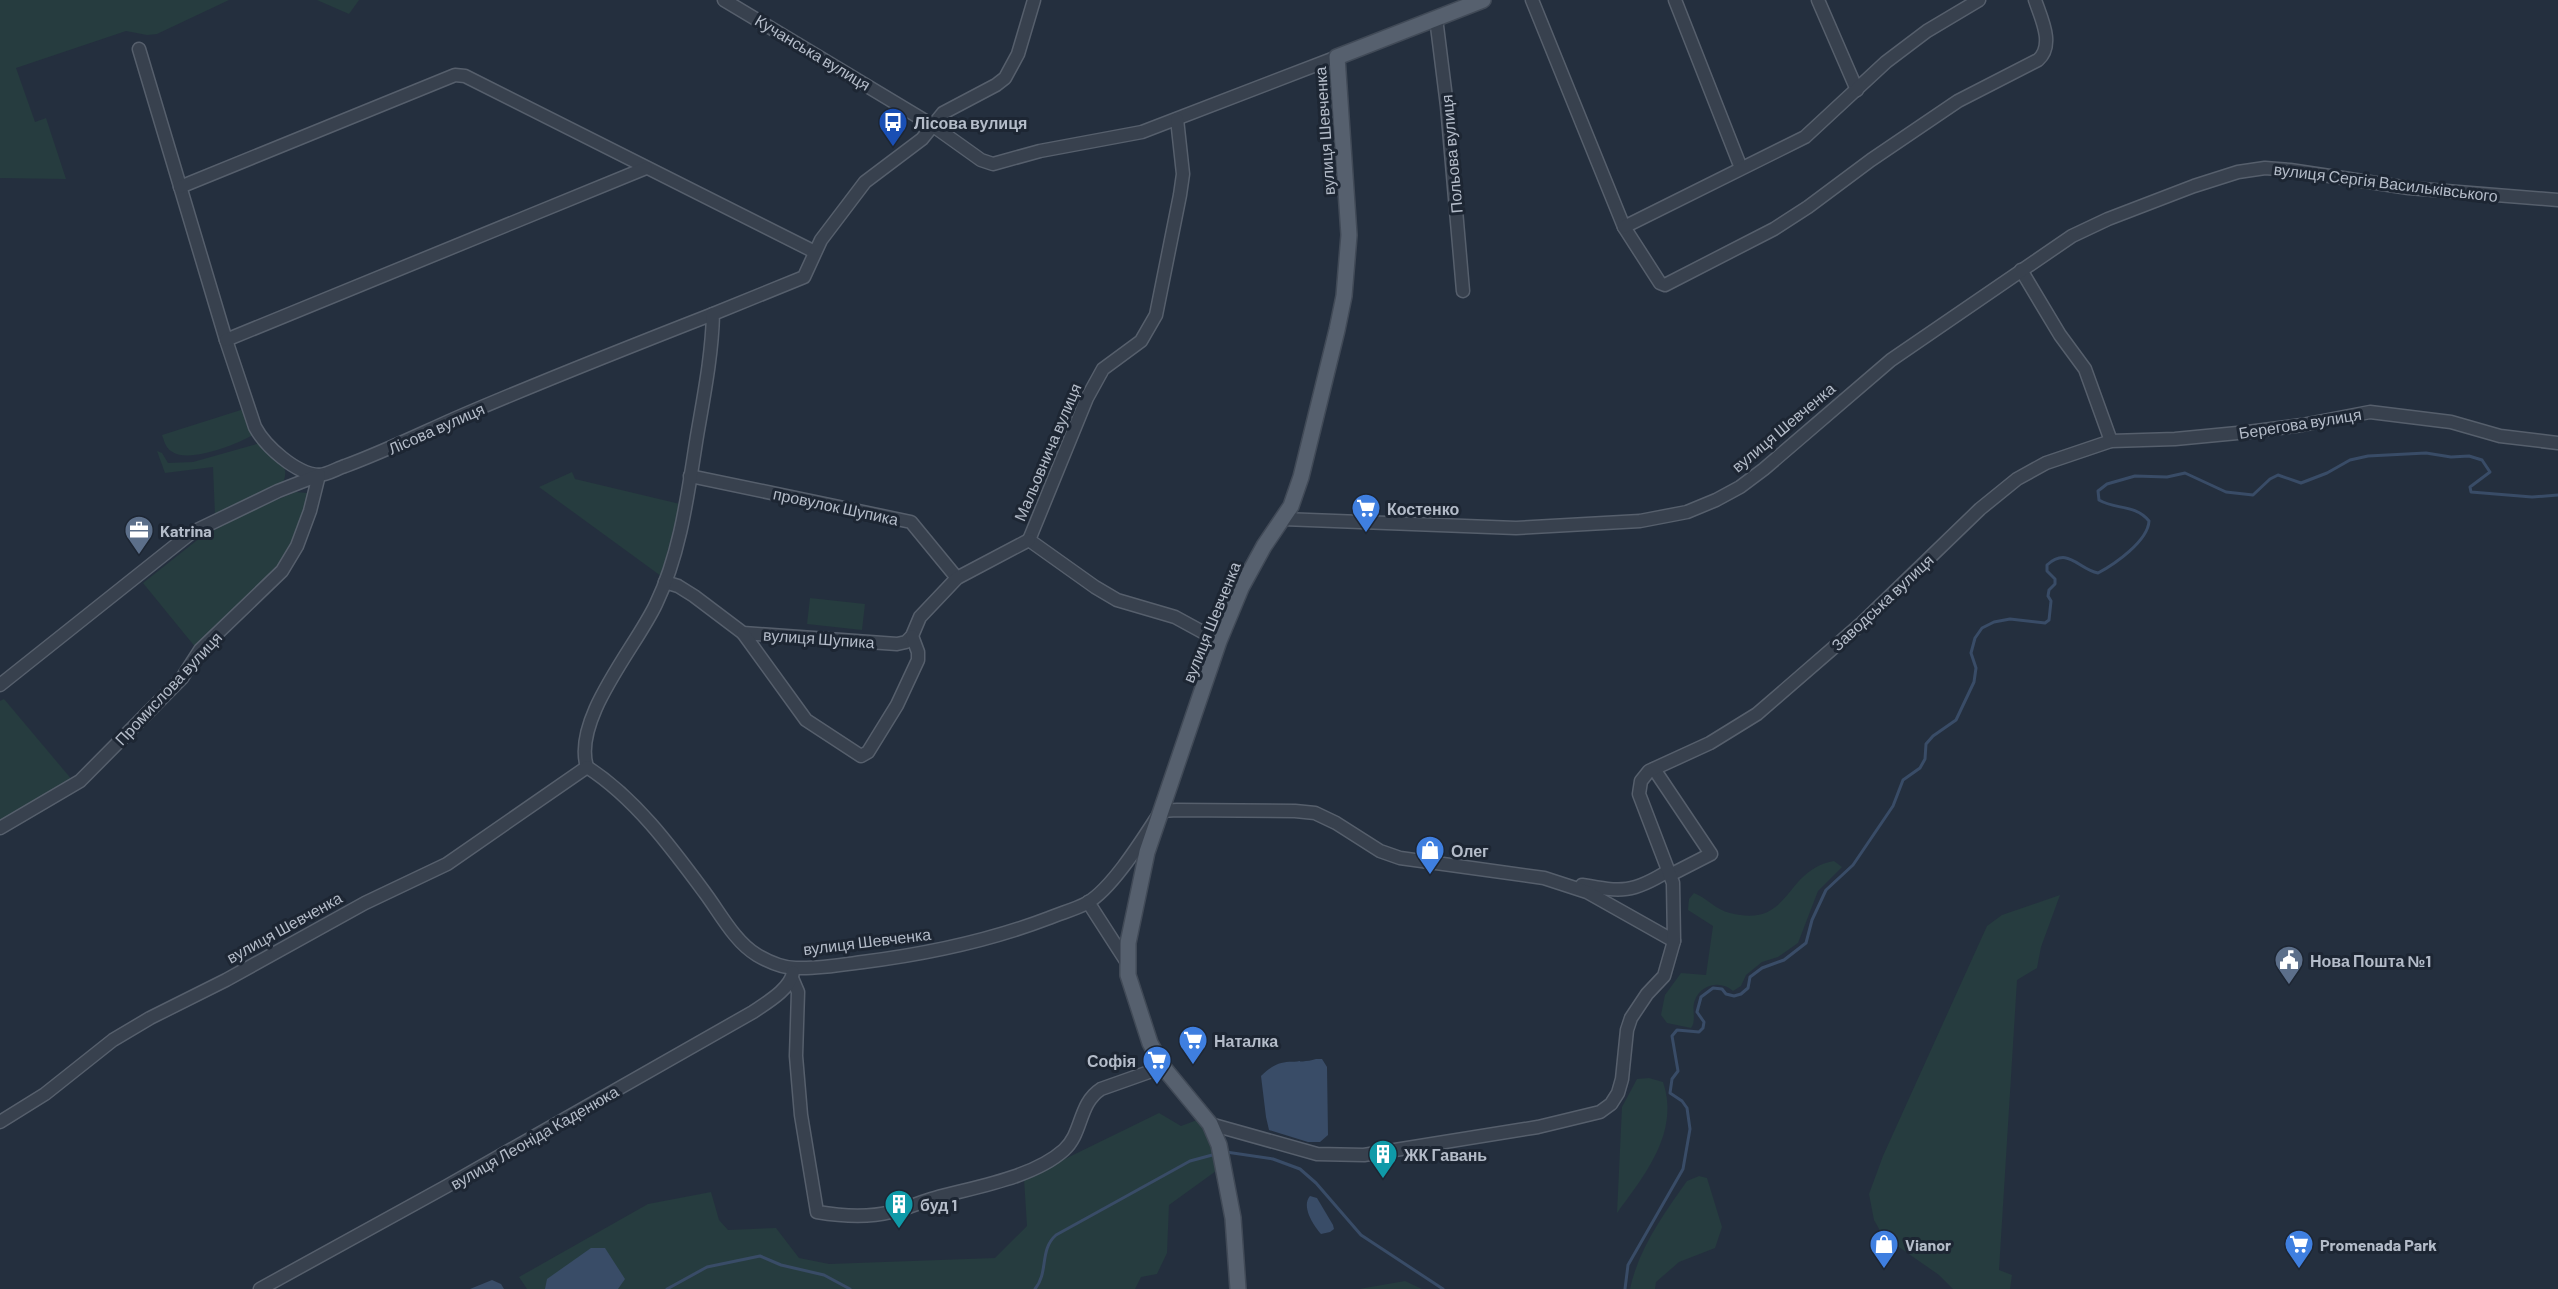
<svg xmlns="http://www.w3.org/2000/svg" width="2558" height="1289" viewBox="0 0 2558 1289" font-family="Barlow,sans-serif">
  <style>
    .green { fill: #263c3f }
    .water { fill: #394c67 }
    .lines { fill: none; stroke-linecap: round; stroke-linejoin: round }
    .stream { stroke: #394c67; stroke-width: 3 }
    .minor-casing { stroke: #565f6c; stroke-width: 15 }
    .major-casing { stroke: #414a57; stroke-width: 18 }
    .minor { stroke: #38414e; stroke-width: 12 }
    .major { stroke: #56606e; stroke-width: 15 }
    .labels { text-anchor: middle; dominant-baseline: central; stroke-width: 6; stroke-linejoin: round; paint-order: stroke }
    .street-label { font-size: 16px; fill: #b4bcc9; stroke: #1d2633 }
    .poi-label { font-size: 16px; font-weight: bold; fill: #b4bcc9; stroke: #1d2633; text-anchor: start }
  </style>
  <rect width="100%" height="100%" fill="#242f3e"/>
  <!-- green -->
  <g class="green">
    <polygon points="0,0 229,0 157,34 147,35 126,31 16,68 35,122 46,118 66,179 0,178"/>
    <polygon points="317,0 359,0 349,14"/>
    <path d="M244 409 252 428 251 436C235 445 187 464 171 451 166 448 164 441 162 435Z"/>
    <path d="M260 443C275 456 295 466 280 487L215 516 213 467 165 473 157 451 162 453 168 463 193 462Z"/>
    <polygon points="572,472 575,479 680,504 661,576 539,487"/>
    <polygon points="296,492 307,493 310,498 287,560 196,648 143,583 196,541 237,516"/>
    <polygon points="810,598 865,604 862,630 807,624"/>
    <polygon points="4,699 73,781 0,824 0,701"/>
    <path d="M1834 861 1842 867 1818 891 1798 943 1778 957 1762 962 1746 975 1741 986 1733 991C1721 980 1701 984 1695 1000 1691 1009 1697 1020 1691 1028L1667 1023 1661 1015 1665 995 1681 973 1706 975 1713 926 1688 910 1689 899 1694 893C1707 898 1716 910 1730 913 1792 929 1783 870 1834 861Z"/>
    <polygon points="2060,895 2041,947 2037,968 2017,980 1999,1270 2012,1275 2010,1289 1953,1289 1939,1275 1883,1236 1874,1220 1869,1194 1883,1156 1987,926 2002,915"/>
    <path d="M1649 1078 1663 1082C1680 1132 1645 1175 1617 1213L1622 1107 1637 1079Z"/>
    <path d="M1159 1113 1181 1126 1197 1120C1209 1136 1214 1151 1216 1171L1169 1205 1167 1253 1157 1274 1141 1277 1135 1289H527L519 1277 648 1204 711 1192 719 1220 728 1230 776 1228 799 1258 829 1264 995 1258 1027 1226 1024 1179Z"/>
    <path d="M1699 1176 1707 1178 1722 1227 1715 1248 1679 1262 1656 1282 1655 1289H1630C1638 1250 1664 1213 1687 1181Z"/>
    <polygon points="1405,1281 1422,1289 1359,1289"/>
  </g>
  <!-- water -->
  <g class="water">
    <path d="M1316 1059H1322L1327 1067 1328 1135 1320 1142H1308L1269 1130 1266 1117 1261 1076C1283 1054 1293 1066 1316 1059Z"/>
    <path d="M1310 1196 1317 1198 1333 1225 1334 1229 1330 1232 1321 1234C1313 1225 1301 1206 1310 1196Z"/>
    <polygon points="591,1248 605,1248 625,1279 618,1289 545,1289 547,1279"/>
    <polygon points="492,1280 501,1284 504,1289 470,1289"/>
  </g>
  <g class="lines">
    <!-- stream -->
    <g class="stream">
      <polyline points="1226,1152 1273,1159 1300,1169 1316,1183 1361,1235 1443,1289"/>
      <polyline points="667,1289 707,1267 760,1256 781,1265 824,1275 850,1289"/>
      <path d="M1035 1289C1049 1272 1039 1250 1056 1235L1190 1161 1216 1154"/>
      <path d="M1625 1289 1628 1265 1683 1169 1690 1129 1687 1108 1682 1101 1670 1093 1672 1079 1678 1071 1672 1036 1677 1030 1699 1032 1703 1028 1704 1022 1697 1012 1701 997 1713 988 1722 989 1726 994 1734 996 1741 994 1748 988 1750 977 1762 968 1784 960 1806 943 1812 920 1826 890 1853 865 1893 806 1903 780 1920 768 1925 759 1926 744 1933 736 1956 720 1974 682 1976 668 1971 653 1975 638 1982 628 1994 622 2010 619 2045 623 2049 620 2051 601 2048 596 2049 590 2055 584V579L2047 571V565C2068 546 2078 569 2098 573 2115 564 2148 541 2149 521 2135 504 2116 510 2099 500L2098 491 2107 484 2135 476 2167 477 2185 473 2226 492 2253 495 2270 479 2278 475 2301 483 2327 473 2350 460 2368 456 2426 453 2451 457 2469 456 2482 460 2490 472 2470 487 2471 492 2532 497 2558 495"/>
    </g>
    <!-- minor casing -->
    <g class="minor-casing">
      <g id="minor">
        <polyline points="724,0 932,125 981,160 993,164 1040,151 1142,132 1337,57"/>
        <path d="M1532 0 1624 227 1660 283 1665 285 1774 229 1808 207 1871 160 1958 101 2038 60C2055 45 2041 18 2035 0"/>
        <polyline points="1675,0 1741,168"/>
        <polyline points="1818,0 1857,90"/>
        <polyline points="1436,18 1447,106 1463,291"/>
        <path d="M139 49 226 340 255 427C265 446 296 474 319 475 327 475 338 468 345 466 383 452 418 435 454 419 540 382 626 348 713 314"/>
        <polyline points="180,187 455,75 465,76 815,252"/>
        <polyline points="1624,227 1805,137 1886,62 1927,31 1979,0"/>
        <polyline points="2021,270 2060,335 2085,369 2111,441"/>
        <polyline points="226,340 646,168"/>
        <polyline points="690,476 911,522 957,578"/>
        <polyline points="1283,519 1516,528 1640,521 1687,512 1716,500 1740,487 1764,469 1891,360 2072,236 2108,219 2194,186 2238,172 2265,168 2290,170 2409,188 2558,200"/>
        <polyline points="1029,540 1087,398 1103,369 1141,341 1156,315 1180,195 1183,174 1177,119"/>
        <polyline points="1029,540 1095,587 1117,600 1175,617 1219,641"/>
        <polyline points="665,582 678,586 694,596 743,633 897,644 906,642 912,636 920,617 957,578 1029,540"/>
        <polyline points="743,633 806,720 861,756 868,752 897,705 918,660 918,652 912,636"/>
        <polyline points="0,685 191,533 278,491 319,475 310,511 297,546 282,571 200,650 182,678 80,781 0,828"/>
        <path d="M587 767C572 719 636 647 656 604 681 552 688 492 697 436 704 395 712 355 713 314L804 277 821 240 865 182 922 139 943 113 996 85 1005 78 1018 54 1034 0"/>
        <polyline points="1654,769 1711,854 1670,875"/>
        <path d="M1582 885C1622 892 1633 893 1668 871"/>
        <polyline points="1088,902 1126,961"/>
        <path d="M792 978 798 992 796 1056 801 1115 817 1212C841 1216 867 1218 891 1212 906 1209 920 1202 935 1198 974 1187 1033 1178 1064 1150 1083 1133 1078 1104 1101 1089L1163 1067"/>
        <path d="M0 1122 45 1094 113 1040 150 1018 226 980 365 903 447 864 587 767C635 798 671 847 705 893 720 913 735 942 757 955 769 962 782 968 796 968 818 969 841 965 863 962 927 954 989 941 1049 918 1061 913 1076 909 1087 903 1113 888 1144 837 1161 811L1177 810 1295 811 1315 813 1336 823 1380 851 1400 858 1544 878 1587 892 1674 941"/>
        <polyline points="1210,1124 1317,1154 1364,1155 1538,1127 1600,1112 1611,1104 1618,1093 1622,1079 1627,1030 1631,1018 1647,994 1664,976 1674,941 1673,883 1639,794 1641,781 1649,771 1710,743 1757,714 1862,623 1980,509 2017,479 2046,463 2111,441 2175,439 2248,432 2302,425 2370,412 2451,422 2500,436 2558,443"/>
        <path d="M260 1289 447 1186 753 1012C766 1003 791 989 793 972"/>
      </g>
    </g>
    <!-- major casing -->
    <g class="major-casing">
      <polyline id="major" points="1238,1289 1233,1218 1219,1145 1210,1124 1163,1067 1150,1043 1128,975 1128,943 1147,852 1219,641 1241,588 1264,546 1291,506 1301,477 1337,330 1344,296 1349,235 1337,57 1483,0"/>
    </g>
    <!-- minor -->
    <use href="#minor" class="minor"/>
    <!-- major -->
    <use href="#major" class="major"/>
  </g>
  <!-- icons -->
  <defs>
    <g id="bus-pin" transform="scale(1.5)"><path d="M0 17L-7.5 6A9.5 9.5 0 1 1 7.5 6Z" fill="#1a4fb4" stroke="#1d2633"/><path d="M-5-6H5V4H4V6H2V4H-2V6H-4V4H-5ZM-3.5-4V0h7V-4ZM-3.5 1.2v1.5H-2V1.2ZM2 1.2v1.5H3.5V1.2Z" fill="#fff"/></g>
    <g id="supermarket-pin" transform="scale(1.5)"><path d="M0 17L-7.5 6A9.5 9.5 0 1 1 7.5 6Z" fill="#3f7fe0" stroke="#1d2633"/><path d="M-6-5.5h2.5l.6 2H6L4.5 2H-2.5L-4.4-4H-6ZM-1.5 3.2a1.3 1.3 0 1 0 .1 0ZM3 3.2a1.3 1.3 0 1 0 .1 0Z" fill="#fff"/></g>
    <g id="office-pin" transform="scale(1.5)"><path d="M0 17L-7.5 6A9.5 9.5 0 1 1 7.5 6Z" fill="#5c6f8a" stroke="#1d2633"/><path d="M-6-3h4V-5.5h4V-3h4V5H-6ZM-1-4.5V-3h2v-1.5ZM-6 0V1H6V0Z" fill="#fff"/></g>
    <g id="shop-pin" transform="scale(1.5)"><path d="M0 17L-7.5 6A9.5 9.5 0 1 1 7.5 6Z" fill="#3f7fe0" stroke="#1d2633"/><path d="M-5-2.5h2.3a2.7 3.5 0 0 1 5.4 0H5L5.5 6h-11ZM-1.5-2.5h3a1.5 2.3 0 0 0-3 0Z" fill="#fff"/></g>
    <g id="civic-pin" transform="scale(1.5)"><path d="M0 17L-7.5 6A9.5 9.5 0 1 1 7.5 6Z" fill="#5c6f8a" stroke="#1d2633"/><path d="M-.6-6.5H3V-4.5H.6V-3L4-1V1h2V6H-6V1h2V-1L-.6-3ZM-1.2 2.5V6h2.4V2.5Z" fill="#fff"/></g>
    <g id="building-pin" transform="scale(1.5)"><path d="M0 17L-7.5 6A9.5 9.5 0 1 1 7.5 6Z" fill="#0f9aa8" stroke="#1d2633"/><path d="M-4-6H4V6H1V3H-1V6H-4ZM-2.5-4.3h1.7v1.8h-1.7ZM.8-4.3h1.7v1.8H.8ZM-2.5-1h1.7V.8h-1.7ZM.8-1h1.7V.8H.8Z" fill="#fff"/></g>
  </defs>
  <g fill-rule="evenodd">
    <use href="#bus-pin" x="893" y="122"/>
    <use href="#supermarket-pin" x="1366" y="508"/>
    <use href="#office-pin" x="139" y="530"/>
    <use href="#shop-pin" x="1430" y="850"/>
    <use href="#civic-pin" x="2289" y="960"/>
    <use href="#supermarket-pin" x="1193" y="1040"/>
    <use href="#supermarket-pin" x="1157" y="1060"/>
    <use href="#building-pin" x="1383" y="1154"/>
    <use href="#building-pin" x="899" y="1204"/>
    <use href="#shop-pin" x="1884" y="1244"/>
    <use href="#supermarket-pin" x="2299" y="1244"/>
  </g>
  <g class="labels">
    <!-- street labels -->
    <g class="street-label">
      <text transform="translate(813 52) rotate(31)">Кучанська вулиця</text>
      <text transform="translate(1324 131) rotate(-94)">вулиця Шевченка</text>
      <text transform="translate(1451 154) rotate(-95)">Польова вулиця</text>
      <text transform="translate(2386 182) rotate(7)">вулиця Сергія Васильківського</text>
      <text transform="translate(2300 423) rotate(-9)">Берегова вулиця</text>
      <text transform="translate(1783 427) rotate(-40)">вулиця Шевченка</text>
      <text transform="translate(436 428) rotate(-24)">Лісова вулиця</text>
      <text transform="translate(1047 452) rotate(-67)">Мальовнича вулиця</text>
      <text transform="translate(836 506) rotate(12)">провулок Шупика</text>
      <text transform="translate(1882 602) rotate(-43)">Заводська вулиця</text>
      <text transform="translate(1211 622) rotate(-68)">вулиця Шевченка</text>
      <text transform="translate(819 638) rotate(4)">вулиця Шупика</text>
      <text transform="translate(168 688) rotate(-47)">Промислова вулиця</text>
      <text transform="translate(284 927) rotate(-29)">вулиця Шевченка</text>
      <text transform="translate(867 941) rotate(-7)">вулиця Шевченка</text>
      <text transform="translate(534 1137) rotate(-30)">вулиця Леоніда Каденюка</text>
    </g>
    <!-- poi labels -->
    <g class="poi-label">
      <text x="914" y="122">Лісова вулиця</text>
      <text x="1387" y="508">Костенко</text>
      <text x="160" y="530">Katrina</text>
      <text x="1451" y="850">Олег</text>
      <text x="2310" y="960">Нова Пошта №1</text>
      <text x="1214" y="1040">Наталка</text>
      <text x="1136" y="1060" text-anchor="end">Софія</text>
      <text x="1404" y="1154">ЖК Гавань</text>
      <text x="920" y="1204">буд 1</text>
      <text x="1905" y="1244">Vianor</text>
      <text x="2320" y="1244">Promenada Park</text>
    </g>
  </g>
</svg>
